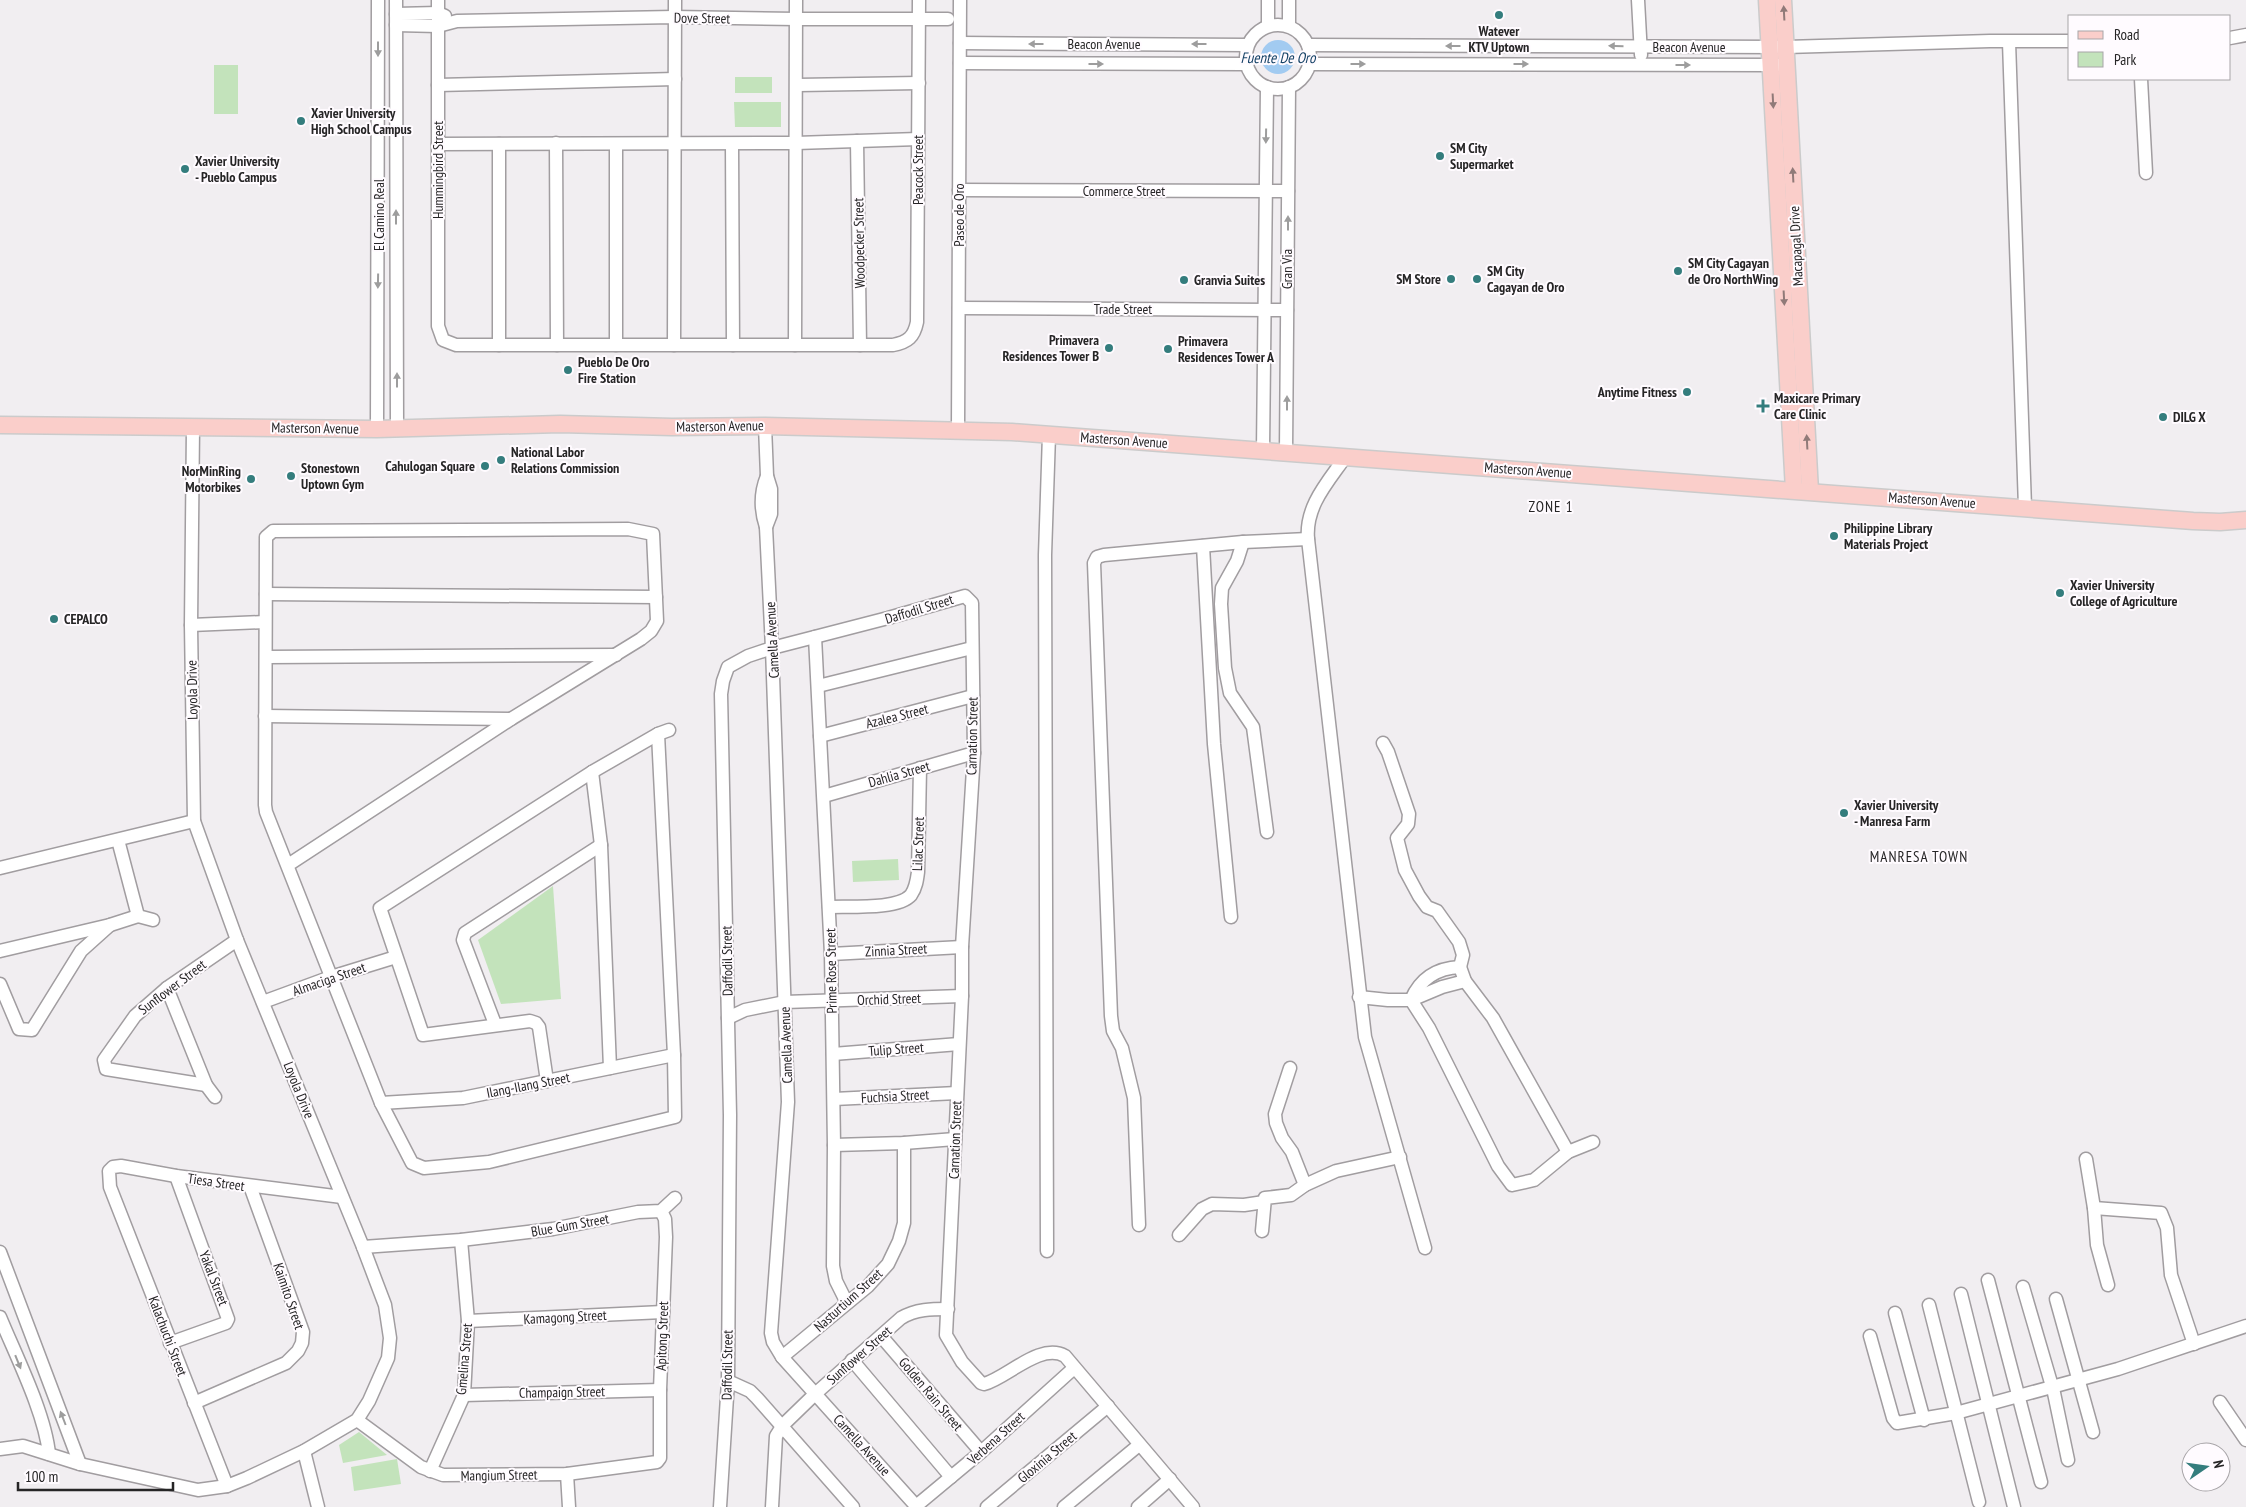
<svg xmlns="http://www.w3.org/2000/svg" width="2246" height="1507" viewBox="0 0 2246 1507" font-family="'PT Sans Narrow',sans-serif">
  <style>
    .green { fill: #c3e3bb }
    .water { fill: #a2cbf1 }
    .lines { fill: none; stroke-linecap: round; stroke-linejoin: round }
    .minor-casing { stroke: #a19da0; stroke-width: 15 }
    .major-casing { stroke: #cbcbcb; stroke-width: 19 }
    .minor { stroke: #fff; stroke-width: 12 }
    .major { stroke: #faceca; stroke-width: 16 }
    .oneway { fill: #907a78 }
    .oneway2 { fill: #9d9d9d }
    .poi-dot { fill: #347d7d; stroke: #fffbff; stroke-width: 2 }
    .labels { text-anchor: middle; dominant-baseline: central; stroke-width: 4; stroke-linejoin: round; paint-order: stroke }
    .street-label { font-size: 14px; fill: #262526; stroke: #fffbff }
    .poi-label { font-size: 14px; font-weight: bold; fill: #262526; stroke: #fffbff; text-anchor: start }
    .water-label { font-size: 15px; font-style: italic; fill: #164367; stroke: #fffbff }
    .neighbourhood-label { font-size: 15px; letter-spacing: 1px; fill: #262526; stroke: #fffbff }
  </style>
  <rect width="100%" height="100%" fill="#f1eef1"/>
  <!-- green -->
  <g class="green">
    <rect x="214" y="65" width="24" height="49"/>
    <rect x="735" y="77" width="37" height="16"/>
    <polygon points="734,102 781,102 781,127 735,127"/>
    <polygon points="898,859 899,880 853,882 852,861"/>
    <polygon points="553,886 561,999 501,1004 478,940"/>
    <polygon points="359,1432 387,1455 343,1463 339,1445"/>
    <polygon points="397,1459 401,1484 354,1491 351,1467"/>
  </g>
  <!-- water -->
  <circle class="water" cx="1278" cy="57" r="17"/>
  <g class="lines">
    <!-- minor casing -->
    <g class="minor-casing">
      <g id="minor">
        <polyline points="396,0 397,429"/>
        <path d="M438 0V326L443 340 456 345H893C908 342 914 337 917 322L919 0"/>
        <polyline points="1638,0 1641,55"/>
        <polyline points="396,14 438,13 445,16"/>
        <circle cx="1278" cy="57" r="32"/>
        <polyline points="396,25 438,26 457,21 674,17 797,19 948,19"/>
        <polyline points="1268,26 1268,0"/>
        <polyline points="1289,26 1289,0"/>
        <polyline points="2230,38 2246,35"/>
        <polyline points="2009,42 2025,507"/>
        <polyline points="960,43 1247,45"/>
        <polyline points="1308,45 1786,47 1990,41 2070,41"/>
        <polyline points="960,63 1246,64"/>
        <polyline points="1309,64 1779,65"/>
        <polyline points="2141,79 2146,173"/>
        <polyline points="438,85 675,79"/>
        <polyline points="798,85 919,83"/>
        <polyline points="857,141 860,345"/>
        <polyline points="556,143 557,345"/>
        <polyline points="438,144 796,143 918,139"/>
        <polyline points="732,144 733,345"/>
        <polyline points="959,190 1288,191"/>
        <polyline points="959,308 1287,310"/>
        <polyline points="499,345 499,144"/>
        <polyline points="616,345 616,145"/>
        <polyline points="674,345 675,0"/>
        <polyline points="795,345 796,0"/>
        <polyline points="765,426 767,476 771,489 771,514 766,527"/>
        <polyline points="377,429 378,0"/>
        <polyline points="958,430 960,0"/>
        <polyline points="1263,450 1267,87"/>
        <polyline points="1286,451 1289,87"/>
        <path d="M1346 456C1328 482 1305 506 1308 539L1365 1037 1425 1248"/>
        <path d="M767 476C760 493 760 509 766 527L772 648 788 1102 771 1333 773 1342 782 1357 917 1507"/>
        <polyline points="1243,542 1237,561 1222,588 1221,604 1225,668 1230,693 1253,727 1267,832"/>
        <polyline points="1203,546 1214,744 1231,917"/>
        <polyline points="266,594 656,597"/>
        <polyline points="191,625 265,622"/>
        <polyline points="815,637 831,954 834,1145 833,1266 836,1281 847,1303"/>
        <polyline points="267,657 616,655"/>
        <polyline points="818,686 972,648"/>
        <polyline points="265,716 511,719"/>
        <polyline points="820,736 973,696"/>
        <polyline points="1383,743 1388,752 1409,814 1408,824 1397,838 1405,870 1419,896 1427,907 1437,911 1459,942 1463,955 1460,967"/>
        <polyline points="592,772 601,845 610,1068"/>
        <polyline points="824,796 974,753"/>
        <polyline points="118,840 138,916 153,920"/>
        <polyline points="288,865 511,719 641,639 651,631 657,621 653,534 628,529 273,531 266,537 265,805 266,812 381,1103 412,1163 424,1168 489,1162 675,1117 674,1055 658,734"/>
        <polyline points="0,868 194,821"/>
        <path d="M829 907C849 906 898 910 911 895 916 888 917 880 918 872L920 768"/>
        <polyline points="0,951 110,925 138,916"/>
        <polyline points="831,954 962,947"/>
        <polyline points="0,984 19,1029 32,1030 81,951 110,925"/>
        <polyline points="167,988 206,1085 215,1097"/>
        <polyline points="1359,997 1388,1000 1411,1000 1429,1028 1498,1166 1512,1185 1534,1180 1568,1152 1593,1142"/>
        <path d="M1411 1000C1420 979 1437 968 1460 967L1465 981 1493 1018 1568 1152"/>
        <polyline points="1411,1000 1442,987 1465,981"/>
        <polyline points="263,1002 331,977 396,957"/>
        <polyline points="728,1018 745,1010 785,1002 962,996"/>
        <polyline points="495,1024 463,940 465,933 601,845"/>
        <polyline points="833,1054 959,1044"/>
        <polyline points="1290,1068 1275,1114 1276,1123 1282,1138 1292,1152 1305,1185"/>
        <polyline points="547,1081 539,1027 536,1023 530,1021 423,1035 380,908 592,772 658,734 669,730"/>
        <polyline points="206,1085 106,1069 104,1060 135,1016 167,988 237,940"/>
        <polyline points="834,1099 957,1093"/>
        <polyline points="381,1103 463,1098 674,1055"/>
        <polyline points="834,1145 904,1143 955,1139"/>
        <polyline points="2086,1159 2094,1208 2097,1245 2108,1285"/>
        <polyline points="2094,1208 2161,1213 2167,1228 2171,1275 2194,1344"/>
        <polyline points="1139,1225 1134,1098 1122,1048 1113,1031 1111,1016 1094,563 1097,557 1104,555 1243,542 1308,539"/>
        <polyline points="1262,1231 1265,1198 1291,1195 1305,1185 1336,1171 1400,1157"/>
        <polyline points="1179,1235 1202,1209 1212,1204 1244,1205 1264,1202"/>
        <polyline points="363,1247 461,1240 553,1229 638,1212 661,1211 675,1198"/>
        <polyline points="1047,1251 1045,555 1049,435"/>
        <polyline points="0,1252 80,1464"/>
        <polyline points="1988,1280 2041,1482"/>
        <polyline points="2023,1287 2054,1393 2068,1460"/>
        <polyline points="1961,1294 2014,1507"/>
        <polyline points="2056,1299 2093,1432"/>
        <polyline points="1929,1305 1979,1502"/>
        <polyline points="1895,1313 1924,1420"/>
        <path d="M0 1317C16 1356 45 1413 49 1454"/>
        <polyline points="468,1321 663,1312"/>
        <polyline points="881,1336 981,1452"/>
        <polyline points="1870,1336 1893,1418 1897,1423 1956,1413 2118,1369 2246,1326"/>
        <polyline points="170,1343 226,1323 228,1319 176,1176"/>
        <polyline points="782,1357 868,1286 888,1264 899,1241 904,1223 904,1143"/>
        <polyline points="852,1360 951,1477"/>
        <polyline points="728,1381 750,1391 757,1398 853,1507"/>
        <polyline points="464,1395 660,1390"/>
        <polyline points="2220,1402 2246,1440"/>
        <polyline points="194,1403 286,1363 298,1351 302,1343 303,1332 250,1186"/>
        <polyline points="357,1420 421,1467 443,1475 567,1474 657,1462 660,1458 660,1390 666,1237 665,1219 661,1211"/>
        <polyline points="0,1449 23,1446 80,1464 198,1490 227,1486 247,1478 304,1451 357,1420 369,1401 388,1358 390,1338 385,1305 363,1247 237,940 194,821 191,625 193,427"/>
        <polyline points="304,1451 318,1507"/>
        <polyline points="430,1471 464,1395 468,1321 461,1240"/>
        <polyline points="567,1474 569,1507"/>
        <polyline points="227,1486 110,1187 109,1171 113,1167 121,1166 176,1176 342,1197"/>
        <polyline points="916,1506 981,1452 1074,1368"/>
        <path d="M720 1507 728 1381 730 1115 721 694 723 681 728 667 748 656 772 648 888 618 965 596 972 603 974 753 962 947V996L946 1335 962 1362 981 1383 984 1384C1007 1378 1040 1342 1065 1356L1193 1507"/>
        <path d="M772 1507 776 1436 783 1425 815 1394 901 1318C916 1309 932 1309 948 1309"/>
        <polyline points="987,1507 1108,1406"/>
        <polyline points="1064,1507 1139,1445"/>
        <polyline points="1138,1507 1170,1479"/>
      </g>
    </g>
    <!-- major casing -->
    <g class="major-casing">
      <g id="major">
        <polyline points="1767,0 1794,490"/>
        <polyline points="1783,0 1810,491"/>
        <polyline points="0,425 377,429 560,424 672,427 765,426 1012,432 2193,521 2220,522 2246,520"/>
      </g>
    </g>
    <!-- minor -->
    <use href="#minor" class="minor"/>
    <!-- major -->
    <use href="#major" class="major"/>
  </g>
  <!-- one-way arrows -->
  <defs><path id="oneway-solid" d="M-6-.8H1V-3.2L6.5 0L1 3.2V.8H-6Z" transform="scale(1.25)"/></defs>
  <g class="oneway">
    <use href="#oneway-solid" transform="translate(1784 13) rotate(-93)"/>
    <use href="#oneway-solid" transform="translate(1773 101) rotate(87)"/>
    <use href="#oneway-solid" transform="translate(1793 175) rotate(-93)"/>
    <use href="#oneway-solid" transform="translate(1784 298) rotate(87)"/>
    <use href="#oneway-solid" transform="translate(1807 442) rotate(-93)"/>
  </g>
  <g class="oneway2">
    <use href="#oneway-solid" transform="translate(1036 44) rotate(-180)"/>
    <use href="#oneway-solid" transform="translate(1199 44) rotate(-180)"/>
    <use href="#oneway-solid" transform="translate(1453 46) rotate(-180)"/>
    <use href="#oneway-solid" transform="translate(1616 46) rotate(-179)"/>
    <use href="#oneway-solid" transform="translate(378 49) rotate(90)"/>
    <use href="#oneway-solid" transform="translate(1096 64)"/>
    <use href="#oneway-solid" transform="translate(1358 64)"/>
    <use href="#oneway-solid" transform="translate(1521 64)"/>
    <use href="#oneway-solid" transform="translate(1683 65)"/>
    <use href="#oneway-solid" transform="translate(1266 136) rotate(91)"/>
    <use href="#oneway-solid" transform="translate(396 217) rotate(-90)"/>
    <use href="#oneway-solid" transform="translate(1288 223) rotate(-90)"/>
    <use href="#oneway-solid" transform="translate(378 281) rotate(91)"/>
    <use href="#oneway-solid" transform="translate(397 380) rotate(-90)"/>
    <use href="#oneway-solid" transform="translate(1287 403) rotate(-90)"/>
    <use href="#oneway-solid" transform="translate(18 1362) rotate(68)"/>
    <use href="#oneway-solid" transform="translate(63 1418) rotate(-111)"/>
  </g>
  <!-- markers -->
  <g class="poi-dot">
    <circle cx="1499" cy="15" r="5"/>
    <circle cx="301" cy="121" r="5"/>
    <circle cx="1440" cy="156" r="5"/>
    <circle cx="185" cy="169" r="5"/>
    <circle cx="1678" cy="271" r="5"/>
    <circle cx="1451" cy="279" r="5"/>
    <circle cx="1477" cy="279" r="5"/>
    <circle cx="1184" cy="280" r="5"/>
    <circle cx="1109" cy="348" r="5"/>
    <circle cx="1168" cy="349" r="5"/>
    <circle cx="568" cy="370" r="5"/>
    <circle cx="1687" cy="392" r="5"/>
    <path d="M1760.5 398.5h5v5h5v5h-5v5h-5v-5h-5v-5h5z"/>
    <circle cx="2163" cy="417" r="5"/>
    <circle cx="501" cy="460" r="5"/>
    <circle cx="485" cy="466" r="5"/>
    <circle cx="291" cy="476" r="5"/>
    <circle cx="251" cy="479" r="5"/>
    <circle cx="1834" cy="536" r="5"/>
    <circle cx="2060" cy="593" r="5"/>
    <circle cx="54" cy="619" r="5"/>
    <circle cx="1844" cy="813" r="5"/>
  </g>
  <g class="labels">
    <!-- street labels -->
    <g class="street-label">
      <text transform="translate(702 18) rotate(1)">Dove Street</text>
      <text x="1104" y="44">Beacon Avenue</text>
      <text x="1689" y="47">Beacon Avenue</text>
      <text transform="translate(438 170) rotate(-90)">Hummingbird Street</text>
      <text transform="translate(918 170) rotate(-90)">Peacock Street</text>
      <text x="1124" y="191">Commerce Street</text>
      <text transform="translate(379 215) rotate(-90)">El Camino Real</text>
      <text transform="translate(959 215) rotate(-90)">Paseo de Oro</text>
      <text transform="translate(859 243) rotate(-91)">Woodpecker Street</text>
      <text transform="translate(1796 246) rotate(-93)">Macapagal Drive</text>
      <text transform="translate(1287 269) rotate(-90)">Gran Via</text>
      <text x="1123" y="309">Trade Street</text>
      <text transform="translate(720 426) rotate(-1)">Masterson Avenue</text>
      <text transform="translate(315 428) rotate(1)">Masterson Avenue</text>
      <text transform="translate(1124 440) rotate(4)">Masterson Avenue</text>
      <text transform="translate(1528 470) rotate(4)">Masterson Avenue</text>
      <text transform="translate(1932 500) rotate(4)">Masterson Avenue</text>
      <text transform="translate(919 609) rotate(-17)">Daffodil Street</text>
      <text transform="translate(772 640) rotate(-93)">Camella Avenue</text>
      <text transform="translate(192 690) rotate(-91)">Loyola Drive</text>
      <text transform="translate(897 716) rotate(-14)">Azalea Street</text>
      <text transform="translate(972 736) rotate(-89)">Carnation Street</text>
      <text transform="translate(899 774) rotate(-16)">Dahlia Street</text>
      <text transform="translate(918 844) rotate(-88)">Lilac Street</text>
      <text transform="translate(896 950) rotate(-3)">Zinnia Street</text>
      <text transform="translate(727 961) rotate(-91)">Daffodil Street</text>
      <text transform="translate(831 971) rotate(-91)">Prime Rose Street</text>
      <text transform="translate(329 979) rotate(-19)">Almaciga Street</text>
      <text transform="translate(172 987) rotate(-37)">Sunflower Street</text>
      <text transform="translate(889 999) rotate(-2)">Orchid Street</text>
      <text transform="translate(786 1045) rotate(-92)">Camella Avenue</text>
      <text transform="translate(896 1049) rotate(-4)">Tulip Street</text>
      <text transform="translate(528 1085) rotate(-11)">Ilang-Ilang Street</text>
      <text transform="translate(299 1090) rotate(68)">Loyola Drive</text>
      <text transform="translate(895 1096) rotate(-3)">Fuchsia Street</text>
      <text transform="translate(955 1140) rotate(-88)">Carnation Street</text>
      <text transform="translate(216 1182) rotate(8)">Tiesa Street</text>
      <text transform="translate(570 1225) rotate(-10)">Blue Gum Street</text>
      <text transform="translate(214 1278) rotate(69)">Yakal Street</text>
      <text transform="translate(289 1296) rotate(71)">Kaimito Street</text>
      <text transform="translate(848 1300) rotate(-42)">Nasturtium Street</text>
      <text transform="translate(565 1317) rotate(-3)">Kamagong Street</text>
      <text transform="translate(168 1336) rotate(69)">Kalachuchi Street</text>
      <text transform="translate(662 1336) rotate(-88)">Apitong Street</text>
      <text transform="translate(859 1355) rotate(-41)">Sunflower Street</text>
      <text transform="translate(464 1359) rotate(-85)">Gmelina Street</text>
      <text transform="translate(727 1365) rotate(-89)">Daffodil Street</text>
      <text transform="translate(562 1392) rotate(-1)">Champaign Street</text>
      <text transform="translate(931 1394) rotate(50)">Golden Rain Street</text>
      <text transform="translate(996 1438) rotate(-42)">Verbena Street</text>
      <text transform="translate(862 1445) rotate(48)">Camella Avenue</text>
      <text transform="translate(1047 1457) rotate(-40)">Gloxinia Street</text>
      <text transform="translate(499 1475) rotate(-1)">Mangium Street</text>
    </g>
    <!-- poi labels -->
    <g class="poi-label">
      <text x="1499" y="31" text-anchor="middle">Watever<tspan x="1499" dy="16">KTV Uptown</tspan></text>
      <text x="311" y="113">Xavier University<tspan x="311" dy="16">High School Campus</tspan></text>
      <text x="1450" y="148">SM City<tspan x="1450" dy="16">Supermarket</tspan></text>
      <text x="195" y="161">Xavier University<tspan x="195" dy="16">- Pueblo Campus</tspan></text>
      <text x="1688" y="263">SM City Cagayan<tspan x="1688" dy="16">de Oro NorthWing</tspan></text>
      <text x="1487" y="271">SM City<tspan x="1487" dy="16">Cagayan de Oro</tspan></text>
      <text x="1441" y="279" text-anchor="end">SM Store</text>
      <text x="1194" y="280">Granvia Suites</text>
      <text x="1099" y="340" text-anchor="end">Primavera<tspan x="1099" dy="16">Residences Tower B</tspan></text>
      <text x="1178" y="341">Primavera<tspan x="1178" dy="16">Residences Tower A</tspan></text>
      <text x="578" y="362">Pueblo De Oro<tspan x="578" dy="16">Fire Station</tspan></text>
      <text x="1677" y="392" text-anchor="end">Anytime Fitness</text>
      <text x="1774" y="398">Maxicare Primary<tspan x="1774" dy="16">Care Clinic</tspan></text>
      <text x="2173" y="417">DILG X</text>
      <text x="511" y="452">National Labor<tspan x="511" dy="16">Relations Commission</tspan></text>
      <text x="475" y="466" text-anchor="end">Cahulogan Square</text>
      <text x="301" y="468">Stonestown<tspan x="301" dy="16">Uptown Gym</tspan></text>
      <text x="241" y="471" text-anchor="end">NorMinRing<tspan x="241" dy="16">Motorbikes</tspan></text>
      <text x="1844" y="528">Philippine Library<tspan x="1844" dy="16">Materials Project</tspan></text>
      <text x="2070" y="585">Xavier University<tspan x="2070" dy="16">College of Agriculture</tspan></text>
      <text x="64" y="619">CEPALCO</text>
      <text x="1854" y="805">Xavier University<tspan x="1854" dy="16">- Manresa Farm</tspan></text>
    </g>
    <!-- water labels -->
    <g class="water-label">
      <text x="1278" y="57">Fuente De Oro</text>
    </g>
    <!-- neighbourhood labels -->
    <g class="neighbourhood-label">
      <text x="1551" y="506">ZONE 1</text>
      <text x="1919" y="856">MANRESA TOWN</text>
    </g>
  </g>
  <!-- legend -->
  <rect x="2068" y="15" width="162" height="65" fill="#fffbff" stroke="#a8a5a8"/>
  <rect x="2078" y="31" width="25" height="8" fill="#faceca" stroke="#a8a5a8"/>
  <text x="2114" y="40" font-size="15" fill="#262526">Road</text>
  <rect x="2078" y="52" width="25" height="15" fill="#c3e3bb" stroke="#a8a5a8"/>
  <text x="2114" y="65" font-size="15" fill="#262526">Park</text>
  <!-- north arrow -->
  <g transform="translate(2206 1467) rotate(77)"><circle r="24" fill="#fffbff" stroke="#a8a5a8"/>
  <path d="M0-4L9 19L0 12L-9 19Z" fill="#347d7d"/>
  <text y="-8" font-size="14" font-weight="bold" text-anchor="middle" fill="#262526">N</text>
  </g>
  <!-- scale -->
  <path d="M18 1482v8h155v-8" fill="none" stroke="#262526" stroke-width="2.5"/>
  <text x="25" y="1482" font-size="15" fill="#262526" stroke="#fffbff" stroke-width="4" paint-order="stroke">100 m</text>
</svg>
